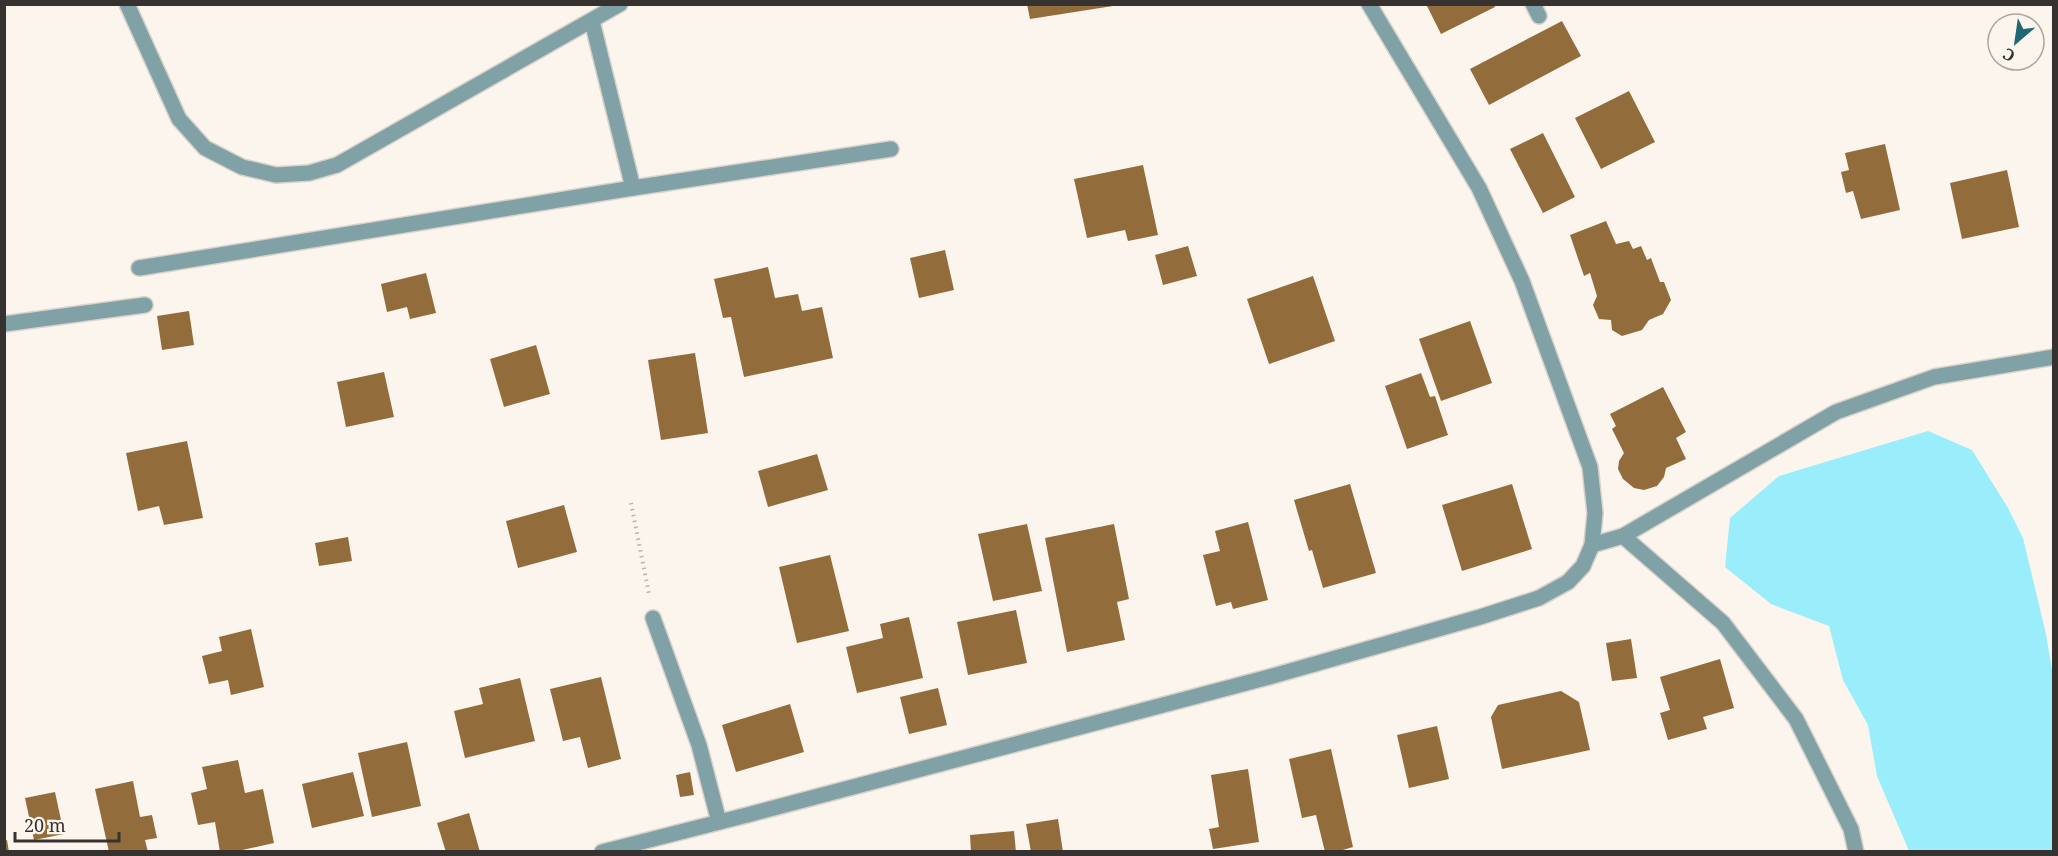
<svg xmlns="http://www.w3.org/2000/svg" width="2058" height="856" viewBox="0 0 2058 856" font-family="'Noto Serif',serif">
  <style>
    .water { fill: #9aedfa }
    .building { fill: #926c3b }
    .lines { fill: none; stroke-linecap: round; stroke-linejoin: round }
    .minor-casing { stroke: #d8d2cb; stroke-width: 18 }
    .path { stroke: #bab4ae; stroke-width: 4; stroke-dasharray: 1.5 4.5; stroke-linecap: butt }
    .minor { stroke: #80a1a6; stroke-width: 15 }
  </style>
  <rect width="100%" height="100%" fill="#fcf5ed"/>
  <!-- water -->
  <polygon class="water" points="1928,431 1972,450 2008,508 2023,538 2046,634 2053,676 2053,851 1909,851 1877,776 1868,725 1843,680 1829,626 1771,604 1725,567 1730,518 1779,476"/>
  <!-- building -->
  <g class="building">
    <polygon points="1027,4 1113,4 1113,6 1030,19"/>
    <polygon points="1426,4 1494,4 1495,7 1441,34"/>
    <polygon points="1562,21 1581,56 1489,105 1470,69"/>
    <polygon points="1629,91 1655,142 1601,169 1575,118"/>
    <polygon points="1543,133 1575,197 1543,213 1510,149"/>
    <polygon points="1885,144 1900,210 1861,219 1853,191 1846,193 1841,172 1849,170 1845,153"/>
    <polygon points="1143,165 1158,235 1128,241 1125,230 1087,238 1074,179"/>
    <polygon points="2007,170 2019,227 1962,239 1950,183"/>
    <polygon points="1606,221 1616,244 1629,241 1633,249 1641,246 1647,260 1651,258 1660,282 1664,282 1671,300 1663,314 1649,320 1642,330 1622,336 1612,330 1611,320 1599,319 1593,305 1597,296 1590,273 1584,276 1570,235"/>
    <polygon points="1188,246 1197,276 1163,285 1155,255"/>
    <polygon points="945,250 954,290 919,298 910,258"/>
    <polygon points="768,267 775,298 798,294 802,311 822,307 833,358 744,377 731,317 723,318 714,279"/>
    <polygon points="426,273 436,313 410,319 407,307 387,312 381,284"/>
    <polygon points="1313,276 1335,341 1269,364 1247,299"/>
    <polygon points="189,311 194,345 162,350 157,316"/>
    <polygon points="1470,321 1492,383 1441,401 1419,339"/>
    <polygon points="536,345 550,394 504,407 490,359"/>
    <polygon points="695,353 708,433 661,440 648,360"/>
    <polygon points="384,372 394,417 346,427 337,382"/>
    <polygon points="1421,373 1430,397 1435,396 1448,435 1407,449 1385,386"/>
    <polygon points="1663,387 1686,432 1676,438 1686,459 1666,468 1664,477 1657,486 1644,490 1634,488 1623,479 1618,469 1619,461 1624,453 1612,429 1616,426 1610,414"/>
    <polygon points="187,441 203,518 164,525 159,506 138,511 126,453"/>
    <polygon points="817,454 828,490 768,507 758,471"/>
    <polygon points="1350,484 1376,573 1323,588 1312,550 1309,551 1294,500"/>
    <polygon points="1512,484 1532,549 1462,571 1442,505"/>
    <polygon points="564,505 577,552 518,568 506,521"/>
    <polygon points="1248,522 1268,600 1233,609 1231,602 1216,606 1203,555 1220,551 1215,531"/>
    <polygon points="1027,524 1042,591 993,601 978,534"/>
    <polygon points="1114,524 1129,599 1117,602 1125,640 1067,652 1045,538"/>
    <polygon points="348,537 352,561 319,566 315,543"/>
    <polygon points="830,555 849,631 797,643 779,567"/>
    <polygon points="1016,610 1027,663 968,675 957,622"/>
    <polygon points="909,617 923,678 857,693 846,647 883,638 880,624"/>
    <polygon points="251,629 264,687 231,695 228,680 209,684 202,656 222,651 219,637"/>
    <polygon points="1631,639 1637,678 1612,681 1606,643"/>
    <polygon points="1720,659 1734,708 1703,717 1707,729 1668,740 1660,713 1670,710 1660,677"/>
    <polygon points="601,677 621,759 588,768 580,737 563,741 550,689"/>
    <polygon points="520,678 535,741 465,758 454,711 483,704 479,688"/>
    <polygon points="938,688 947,725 909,734 900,697"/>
    <polygon points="1561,691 1579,702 1590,750 1502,769 1491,717 1498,705"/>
    <polygon points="790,704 804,752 736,772 722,725"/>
    <polygon points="1437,726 1449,779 1409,788 1397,735"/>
    <polygon points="407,742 421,806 372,817 358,753"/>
    <polygon points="1331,749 1353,847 1336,852 1325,852 1316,815 1302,818 1289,759"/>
    <polygon points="238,760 245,793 263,789 274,843 233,852 220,852 215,822 198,825 191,793 207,789 202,767"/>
    <polygon points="1248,769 1259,842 1213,849 1209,829 1219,827 1211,775"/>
    <polygon points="353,772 364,816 312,828 302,784"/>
    <polygon points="690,772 694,795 680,797 676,775"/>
    <polygon points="133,781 140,817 152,815 157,838 145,840 148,852 109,852 95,789"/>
    <polygon points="55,792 64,834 34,840 25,798"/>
    <polygon points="469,813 480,852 446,852 437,823"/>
    <polygon points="1058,819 1063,852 1031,852 1026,824"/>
    <polygon points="1014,831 1016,852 971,852 970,835"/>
    <polygon points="7,840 9,852 4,852 4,841"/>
  </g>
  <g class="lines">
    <!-- minor casing -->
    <g class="minor-casing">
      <g id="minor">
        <polyline points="127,4 179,119 205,148 242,167 276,175 309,173 337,165 620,4"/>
        <polyline points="1533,4 1539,16"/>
        <polyline points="592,21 633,188"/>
        <polyline points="139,268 633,188 891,149"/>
        <polyline points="4,324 145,305"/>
        <polyline points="1623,536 1723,623 1796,719 1851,829 1856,852"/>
        <polyline points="1592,545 1623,536 1836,412 1934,377 2054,357"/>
        <polyline points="653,618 699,745 719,822"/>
        <polyline points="602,852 751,814 1269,677 1480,617 1539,598 1568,582 1583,566 1592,545 1595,513 1590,467 1522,281 1479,188 1369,4"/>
      </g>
    </g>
    <!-- path -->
    <polyline class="path" points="631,503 649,594"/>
    <!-- minor -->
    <use href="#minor" class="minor"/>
  </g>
  <!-- border -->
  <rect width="2058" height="856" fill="none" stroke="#35322f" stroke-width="12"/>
  <!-- north arrow -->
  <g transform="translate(2016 42) rotate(209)"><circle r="28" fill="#fcf5ed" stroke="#aca7a1" stroke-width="1.5"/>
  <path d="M0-4.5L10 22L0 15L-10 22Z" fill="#1d6872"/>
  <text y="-9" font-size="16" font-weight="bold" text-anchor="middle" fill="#35322f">С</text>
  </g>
  <!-- scale -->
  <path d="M15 832v9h104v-9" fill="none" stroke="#35322f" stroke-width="3"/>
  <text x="24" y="832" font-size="18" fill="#35322f" stroke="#fcf5ed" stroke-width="4.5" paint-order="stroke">20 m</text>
</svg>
